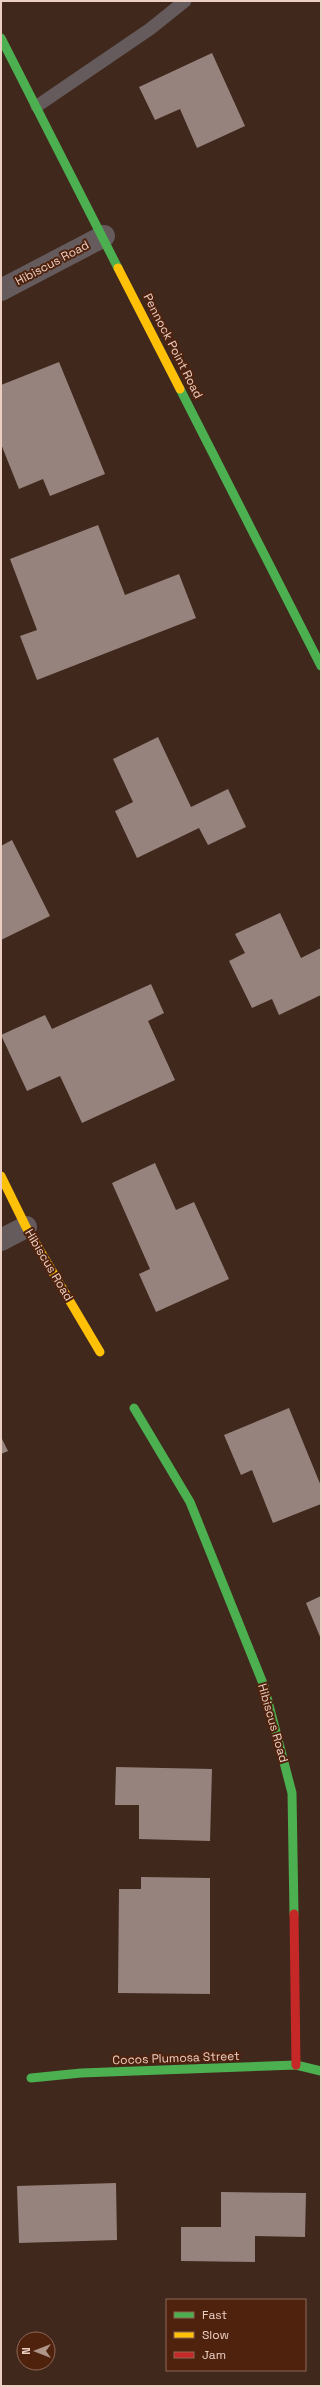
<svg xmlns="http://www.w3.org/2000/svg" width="322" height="2387" viewBox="0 0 322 2387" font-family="'Space Grotesk',sans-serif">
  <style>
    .building { fill: #97837d }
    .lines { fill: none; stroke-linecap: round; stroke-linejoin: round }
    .lane { stroke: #655b5d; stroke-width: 13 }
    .street { stroke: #655b5d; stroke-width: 22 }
    .fast { stroke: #4caf50; stroke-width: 9 }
    .slow { stroke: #ffc107; stroke-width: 9 }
    .jam { stroke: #c62828; stroke-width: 9 }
    .labels { text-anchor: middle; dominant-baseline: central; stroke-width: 4; stroke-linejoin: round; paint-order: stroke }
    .street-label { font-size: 12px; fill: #eccfc3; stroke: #4f220e }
  </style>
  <rect width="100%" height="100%" fill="#40281d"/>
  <!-- building -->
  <g class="building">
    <polygon points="212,53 245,126 197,148 180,109 155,120 139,87"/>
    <polygon points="59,362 105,474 50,496 43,479 19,489 1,444 1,385"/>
    <polygon points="98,525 125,595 179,574 196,618 37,680 20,636 37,630 10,559"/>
    <polygon points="158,737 191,807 228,789 246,827 208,845 199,828 137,858 115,811 133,802 113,759"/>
    <polygon points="12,840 50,916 1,940 1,846"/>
    <polygon points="280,913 301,958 321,948 321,995 279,1015 272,999 252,1008 229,961 245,953 235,934"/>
    <polygon points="151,984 164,1013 148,1021 175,1080 82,1123 60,1076 27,1091 1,1035 45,1015 52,1029"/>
    <polygon points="155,1163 176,1210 194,1202 229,1279 156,1312 139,1274 150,1269 112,1183"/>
    <polygon points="289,1408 321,1486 321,1504 273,1523 252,1470 241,1475 224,1435"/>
    <polygon points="1,1437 8,1451 1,1454"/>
    <polygon points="321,1596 321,1639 306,1603"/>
    <polygon points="116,1767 212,1769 210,1841 139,1839 139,1805 115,1805"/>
    <polygon points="141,1877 210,1878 210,1994 118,1993 119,1889 141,1889"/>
    <polygon points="116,2183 117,2240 19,2243 17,2186"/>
    <polygon points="221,2192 306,2193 305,2237 255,2236 255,2262 181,2261 181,2227 221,2227"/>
  </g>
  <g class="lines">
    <!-- lane -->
    <polyline class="lane" points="37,106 150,29 185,1"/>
    <!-- street -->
    <g class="street">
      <polyline points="1,290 104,236"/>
      <polyline points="1,1240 26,1227"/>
    </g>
    <!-- fast -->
    <g class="fast">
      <polyline points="1,38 118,268"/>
      <polyline points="180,389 321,666"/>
      <polyline points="134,1408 190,1502 264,1686 292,1793 294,1914"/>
      <polyline points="31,2078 81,2073 296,2065 321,2071"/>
    </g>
    <!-- slow -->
    <g class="slow">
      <polyline points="118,268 180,389"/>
      <polyline points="1,1176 26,1227 100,1352"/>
    </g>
    <!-- jam -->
    <polyline class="jam" points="294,1914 296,2065"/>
  </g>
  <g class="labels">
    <!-- street labels -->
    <g class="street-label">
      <text transform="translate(52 263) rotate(-28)">Hibiscus Road</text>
      <text transform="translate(173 346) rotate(63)">Pennock Point Road</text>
      <text transform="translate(49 1265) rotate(59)">Hibiscus Road</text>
      <text transform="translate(273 1723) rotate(74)">Hibiscus Road</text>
      <text transform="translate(176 2058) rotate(-2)">Cocos Plumosa Street</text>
    </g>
  </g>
  <!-- border -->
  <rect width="322" height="2387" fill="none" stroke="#eccfc3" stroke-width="4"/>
  <!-- legend -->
  <rect x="166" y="2299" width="140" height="72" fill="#4f220e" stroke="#8e6756"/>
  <rect x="174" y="2312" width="20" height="6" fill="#4caf50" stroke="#8e6756"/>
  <text x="202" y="2319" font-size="12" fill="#eccfc3">Fast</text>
  <rect x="174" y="2332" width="20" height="6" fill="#ffc107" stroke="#8e6756"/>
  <text x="202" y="2339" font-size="12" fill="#eccfc3">Slow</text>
  <rect x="174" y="2352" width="20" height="6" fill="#c62828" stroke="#8e6756"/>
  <text x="202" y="2359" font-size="12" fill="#eccfc3">Jam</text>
  <!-- north arrow -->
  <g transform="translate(36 2351) rotate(270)"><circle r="19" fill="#4f220e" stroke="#8e6756"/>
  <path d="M0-3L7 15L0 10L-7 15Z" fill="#b09589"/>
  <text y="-6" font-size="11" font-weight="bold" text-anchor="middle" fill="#eccfc3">N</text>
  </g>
</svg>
